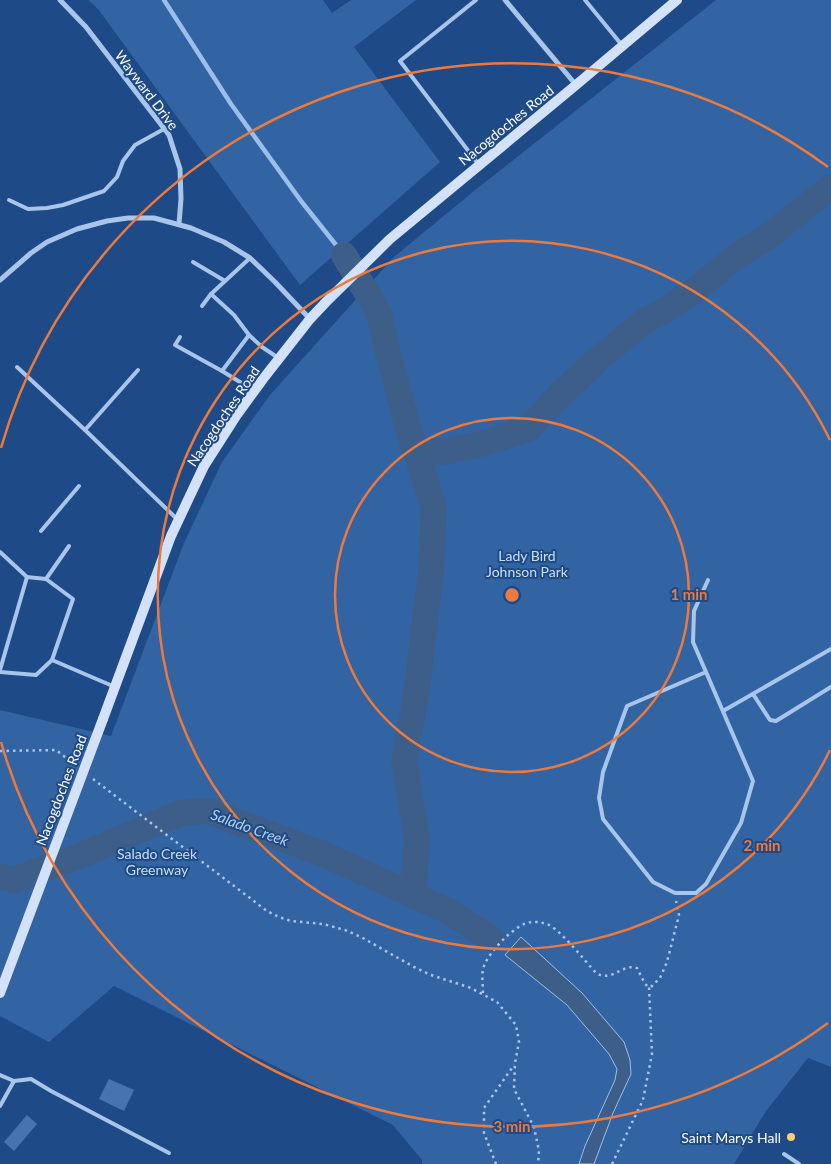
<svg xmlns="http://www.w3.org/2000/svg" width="831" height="1164" viewBox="0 0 831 1164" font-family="Lato,sans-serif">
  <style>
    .green { fill: #3264a4 }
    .water { fill: #3e5e8a; stroke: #9bbfec }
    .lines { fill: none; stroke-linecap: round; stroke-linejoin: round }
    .stream { stroke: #9bbfec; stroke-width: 4.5 }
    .river { stroke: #3e5e8a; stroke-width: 26 }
    .building { fill: #4774b0 }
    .path { stroke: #a8c5eb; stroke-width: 2.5; stroke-dasharray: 2.5 4; stroke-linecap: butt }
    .service { stroke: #a8c5eb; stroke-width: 4 }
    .minor { stroke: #a8c5eb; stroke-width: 5 }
    .secondary { stroke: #d3e2f8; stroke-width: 10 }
    .secondary-bridge { stroke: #d3e2f8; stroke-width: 10 }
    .ring { fill: none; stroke: #ed7a3d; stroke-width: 2.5 }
    .poi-dot { fill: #f9d267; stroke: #1e4a87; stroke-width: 2 }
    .labels { text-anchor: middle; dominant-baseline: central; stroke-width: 4; stroke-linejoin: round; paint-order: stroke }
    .street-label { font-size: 14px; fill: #fff; stroke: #1e4a87 }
    .park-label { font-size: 14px; fill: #ccdff8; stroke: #1e4a87 }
    .poi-label { font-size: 14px; fill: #fff; stroke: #1e4a87; text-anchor: end }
    .water-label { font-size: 15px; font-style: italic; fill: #b3cff2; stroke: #1e4a87 }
    .centre { fill: #ed7a3d; stroke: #1e4a87; stroke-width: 2.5 }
    .ring-label { font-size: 15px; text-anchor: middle; font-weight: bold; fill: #ed7a3d; stroke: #1e4a87; stroke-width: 4; stroke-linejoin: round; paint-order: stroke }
  </style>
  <rect width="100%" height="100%" fill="#1e4a87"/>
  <!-- green -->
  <g class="green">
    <polygon points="88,0 323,0 332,13 351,0 416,0 354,47 440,162 300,285 98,9"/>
    <polygon points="716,0 831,0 831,1067 808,1058 766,1111 734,1164 422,1164 422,1160 393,1125 114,986 49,1042 0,1016 0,710 111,736 184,543 222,462 270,395 394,257 474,191"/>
  </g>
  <!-- water -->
  <polygon class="water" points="521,937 582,993 624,1042 630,1060 631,1074 613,1113 594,1164 579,1164 585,1146 615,1080 617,1069 609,1054 567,1005 505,955"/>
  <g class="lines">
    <!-- stream -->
    <polyline class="stream" points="164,0 231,104 301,201 344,255"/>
    <!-- river -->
    <g class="river">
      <polyline points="344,255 379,313 388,353 408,428 434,507 431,571 416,696 404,761 417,839 413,895"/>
      <polyline points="415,451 443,452 485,443 528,429 555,400 597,360 645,321 671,307 700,286 737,256 766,238 831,187"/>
      <polyline points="0,876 14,880 82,855 180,813 208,811 323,854 446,910 491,938"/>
    </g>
  </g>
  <!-- building -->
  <g class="building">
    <polygon points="109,1079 134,1090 124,1111 99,1099"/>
    <polygon points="27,1115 37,1124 14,1151 4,1142"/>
  </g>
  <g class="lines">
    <!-- path -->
    <g class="path">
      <polyline points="0,751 56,750 73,763"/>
      <polyline points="93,779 267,911 279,917 291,921 323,924 345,930 361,937 414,967 431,975 471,988 497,1002 516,1025 519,1042 515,1063 514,1089 534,1127 539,1151 538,1164"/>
      <path d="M483 993C483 984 481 974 484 966 489 952 513 927 527 923 534 921 540 922 547 924 560 929 585 961 596 973 613 983 621 963 637 968L645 984 649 987 652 986 660 978 667 962 679 915 676 901"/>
      <polyline points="496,1164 484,1133 484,1108 514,1065"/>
      <polyline points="612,1164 643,1100 652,1054 649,987"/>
    </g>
    <!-- service -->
    <g class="service">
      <polyline points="476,0 400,61 479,165"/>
      <polyline points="585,0 621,44"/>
      <polyline points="9,200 28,209 47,208 63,205 104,191 117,177 123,161 135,145 164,129"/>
      <polyline points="250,258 211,294 234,315 249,335 262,347 277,357"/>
      <polyline points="193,262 225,281"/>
      <polyline points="202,306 211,294"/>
      <polyline points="249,335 222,371 253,390"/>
      <polyline points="180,337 175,345 222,371"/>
      <polyline points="17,367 85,430 178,520"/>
      <polyline points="85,430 138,370"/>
      <polyline points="41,531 79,486"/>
      <polyline points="69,546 46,579 73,599 52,660 115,687"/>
      <polyline points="0,552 27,577 46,579"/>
      <polyline points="0,670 27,577"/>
      <polyline points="0,672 36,675 52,660"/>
      <polyline points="706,672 753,781 741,823 706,884 696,893 675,893 653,882 603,819 599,798 603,772 627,706 706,672 693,642 694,611 708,580"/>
      <polyline points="753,694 770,720 776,721 831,687"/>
      <polyline points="723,711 831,649"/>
      <polyline points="0,1075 14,1081 0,1106"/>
      <polyline points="14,1081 31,1079 51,1091 169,1153"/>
      <polyline points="784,1154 799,1164"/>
    </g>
    <!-- minor -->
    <g class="minor">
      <polyline points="60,0 86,27 169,135 180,169 181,199 179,224"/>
      <polyline points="505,0 576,85"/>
      <polyline points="0,280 31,253 47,242 77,229 107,221 128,218 154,218 191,228 224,242 250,258 275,282 310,319"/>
    </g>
    <!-- secondary -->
    <polyline class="secondary" points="103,719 171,536 204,466 236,416 263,379 310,319 326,302 390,239 576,85 677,0"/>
    <!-- secondary-bridge -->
    <polyline class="secondary-bridge" points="0,993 103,719"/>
  </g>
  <!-- distance rings -->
  <g class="ring">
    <circle cx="512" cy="595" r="177"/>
    <path d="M830 750A354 354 0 1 1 830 440"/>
    <path d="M828 1023A532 532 0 0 1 1 742M1 448A532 532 0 0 1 828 167"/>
  </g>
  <!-- markers -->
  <circle class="poi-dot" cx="791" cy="1137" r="5"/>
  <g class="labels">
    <!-- street labels -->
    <g class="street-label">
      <text transform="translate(147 90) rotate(53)">Wayward Drive</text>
      <text transform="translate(506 125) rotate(-39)">Nacogdoches Road</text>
      <text transform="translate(223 416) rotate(-56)">Nacogdoches Road</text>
      <text transform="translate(61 790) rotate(-69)">Nacogdoches Road</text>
    </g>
    <!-- park labels -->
    <g class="park-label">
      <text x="527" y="555">Lady Bird<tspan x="527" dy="16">Johnson Park</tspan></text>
      <text x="157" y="853">Salado Creek<tspan x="157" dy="16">Greenway</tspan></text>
    </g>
    <!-- poi labels -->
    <g class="poi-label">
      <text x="781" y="1137">Saint Marys Hall</text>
    </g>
    <!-- water labels -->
    <g class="water-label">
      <text transform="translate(250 827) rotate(20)">Salado Creek</text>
    </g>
  </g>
  <circle cx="512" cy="595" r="8" class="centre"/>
  <g class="ring-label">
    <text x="689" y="600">1 min</text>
    <text x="762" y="851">2 min</text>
    <text x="512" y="1132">3 min</text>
  </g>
</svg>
